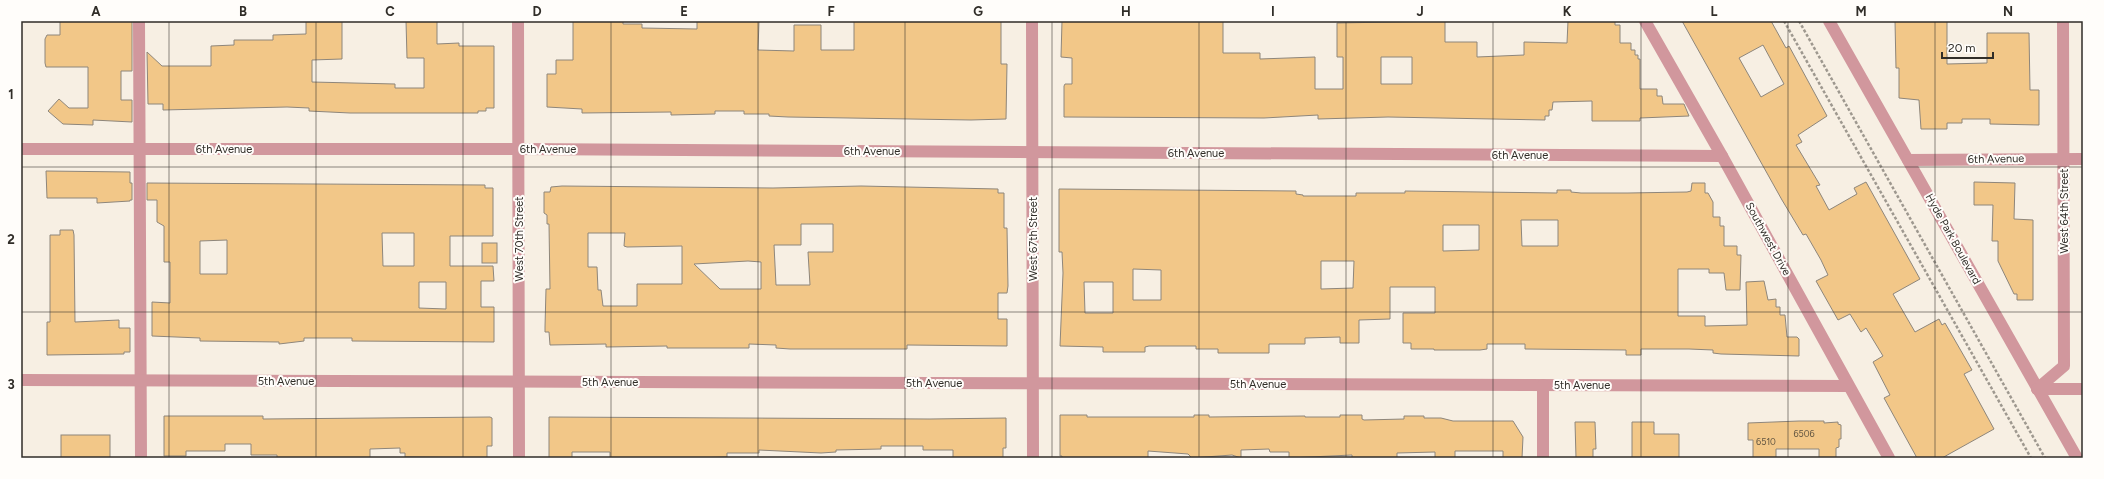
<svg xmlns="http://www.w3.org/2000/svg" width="2104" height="479" viewBox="0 0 2104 479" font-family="Figtree,sans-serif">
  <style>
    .building { fill: #f2c788; stroke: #8e867b; fill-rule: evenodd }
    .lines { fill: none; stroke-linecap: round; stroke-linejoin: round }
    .path { stroke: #9e988f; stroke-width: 2.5; stroke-dasharray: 3 2; stroke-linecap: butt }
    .minor { stroke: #d1979d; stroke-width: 12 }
    .grid { fill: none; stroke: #302d28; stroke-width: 1; stroke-opacity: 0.55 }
    .labels { text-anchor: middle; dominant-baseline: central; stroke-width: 4; stroke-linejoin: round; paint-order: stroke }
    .number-label { font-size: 9px; fill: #605440 }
    .street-label { font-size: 11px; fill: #302d28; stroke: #fffdfa }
    .neatline { fill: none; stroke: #302d28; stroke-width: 1.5 }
    .grid-label { font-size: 13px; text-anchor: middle; font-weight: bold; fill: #302d28 }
  </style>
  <rect width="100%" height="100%" fill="#f7efe3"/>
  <!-- building -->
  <g class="building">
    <polygon points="60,21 132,21 132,71 121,71 121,100 132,100 132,122 93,120 93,125 63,124 48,111 59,99 69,108 88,108 88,67 46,67 45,63 45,39 47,35 60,35"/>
    <polygon points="306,21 342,21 342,59 312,60 312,82 395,84 395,88 424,88 424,58 407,58 406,21 437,21 437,44 459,43 459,46 494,46 494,108 486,108 486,111 478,111 478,113 350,113 309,111 309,108 287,107 163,110 163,104 148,104 147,52 162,66 211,66 211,46 234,45 234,40 273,40 273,35 306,34"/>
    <polygon points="573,21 623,21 623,24 642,24 642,28 697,29 697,21 759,21 758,50 794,51 794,25 821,25 821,50 854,50 854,21 1001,21 1001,64 1007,64 1006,119 971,120 788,117 769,116 769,114 744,114 744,111 715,111 715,114 671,115 671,112 582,113 582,109 547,107 547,74 556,74 556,60 573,60"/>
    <path d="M1062 21H1223V53H1260V59L1315 57V89H1343V57H1337V23L1445 21V42H1477V57L1524 55V42L1567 43 1568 21H1615V25H1620V43H1631V50H1635V55H1638V59H1640V89H1657V96H1662L1663 104H1684L1689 116 1640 118V121H1592V101L1553 102 1552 110H1549V116H1545V120L1388 117 1318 119V115L1264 118 1064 117V86L1065 84H1072V58L1061 57ZM1381 57H1412V84H1381Z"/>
    <path d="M1682 21H1771L1786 48 1789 46 1827 116 1798 135 1802 142 1796 145 1820 185 1816 186 1829 210 1857 194 1854 188 1866 182 1920 279 1893 294 1915 332 1939 319 1942 325 1945 323 1972 370 1964 374 1994 429 1942 458H1917L1884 398 1890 395 1873 362 1883 356 1866 328 1861 332 1850 314 1838 320 1816 281 1828 275 1821 260 1806 234 1803 235 1782 200ZM1763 45 1784 84 1761 97 1739 58Z"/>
    <polygon points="1895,21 1947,21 1947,64 1987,63 1987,33 2029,33 2030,90 2039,90 2039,125 1990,124 1990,119 1962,119 1962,123 1947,123 1947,129 1921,129 1919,100 1899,98 1899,68 1896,68"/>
    <polygon points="46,171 130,172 130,183 132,183 132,200 130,200 130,201 97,203 97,198 47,198"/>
    <polygon points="1974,182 2015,183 2014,219 2033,220 2033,300 2017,300 2017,294 2014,294 1998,261 1998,241 1992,241 1993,205 1974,205"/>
    <path d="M147 183 485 185V188H493V236H450V266H493L494 281H481V307H494V342L352 341V338H304V341L279 344V342L200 341V338L152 336V302L170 303V262H164V226L157 222V200H147ZM382 233H414V266H383ZM227 240V274H200V241ZM419 282H446V309L419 308Z"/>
    <path d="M1692 183H1705V193H1708L1713 202V217H1720V226H1724V246H1737V255H1741L1740 290H1726L1724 273H1709V269H1678V316H1705V326L1747 325 1746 282 1764 281 1768 300 1776 299V307H1780V315H1785L1787 337H1797L1799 339V356L1721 354 1713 353V350L1689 349H1641V355H1626V350L1525 349V344H1487V349L1480 350H1434V349H1411V343H1403V313H1435V287H1390V319L1359 320V343H1340V337L1305 338V344H1269V353H1218V349H1196V346H1149L1145 347V352H1103V347L1060 346 1063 273 1062 252H1059V189L1296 191V194L1303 195V196H1356V193H1405V191L1557 193V190H1571V192L1581 193H1628L1687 192 1691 191ZM1521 220H1558V246H1522ZM1443 225H1479V250L1443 251ZM1321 261H1354L1353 288 1321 289ZM1133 269 1161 270V300H1133ZM1084 282H1113V313H1085Z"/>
    <path d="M562 186 773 188 861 186 998 189V193H1004V228H1007L1008 286 1007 293H998V319H1007V346L907 345V349H790L776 348V345L749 344V348H667V346L606 347V344L550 345 549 332H545V327L546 289H550L549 224H547V215L544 213V192H550L551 187ZM801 224H833V252H808L810 285H776L774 245H801ZM588 233H625L624 246 627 247 682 246V284H637V306H603L601 290H598L597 267H588ZM748 261 761 262V289H720L694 264Z"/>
    <polygon points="60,230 73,230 74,235 75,322 119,320 119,328 130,328 130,352 124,352 124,354 47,355 47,322 50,322 50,235 60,235"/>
    <rect x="482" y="243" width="15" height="20"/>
    <polygon points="1060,415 1087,415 1087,417 1194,417 1194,415 1209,415 1209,417 1305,416 1305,417 1340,417 1340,415 1362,415 1362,419 1364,420 1404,419 1404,416 1424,416 1424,418 1441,418 1453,421 1513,421 1523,437 1522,458 1503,458 1503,451 1455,451 1455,458 1435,458 1435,452 1397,453 1397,458 1352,458 1352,455 1289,458 1289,452 1270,452 1269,449 1241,450 1241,458 1232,455 1192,458 1188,454 1148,451 1148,458 1062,458 1062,456 1060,456"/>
    <polygon points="164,416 263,416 263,419 490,417 492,418 492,446 487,446 487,458 405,457 405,453 400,453 400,448 370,449 370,458 277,458 277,455 251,455 251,444 225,444 225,451 186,451 186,456 164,456"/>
    <polygon points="549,417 930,419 1006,418 1006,448 1003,448 1003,458 953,458 953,450 923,450 923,446 881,446 881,449 836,450 836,452 821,453 759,450 759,453 727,453 727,457 696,458 610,458 610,452 572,452 572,458 549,458"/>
    <polygon points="1799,421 1824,421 1824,423 1838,422 1838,424 1841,425 1841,439 1839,439 1839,447 1836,448 1836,458 1819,458 1819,449 1776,449 1776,458 1753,458 1753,440 1748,440 1748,423"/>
    <polygon points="1575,422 1595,422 1596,449 1593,449 1593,458 1576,458"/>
    <polygon points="1632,422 1654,422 1654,434 1679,434 1679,458 1632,458"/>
    <rect x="61" y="435" width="49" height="23"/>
  </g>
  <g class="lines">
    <!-- path -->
    <g class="path">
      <polyline points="1784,21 2031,458"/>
      <polyline points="1799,21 2045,458"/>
    </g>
    <!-- minor -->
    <g class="minor">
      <polyline points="139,21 141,458"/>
      <polyline points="518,21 519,458"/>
      <polyline points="1032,21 1033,458"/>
      <polyline points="1645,21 1722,156 1889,458"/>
      <polyline points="1829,21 2077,458"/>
      <polyline points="21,149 519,149 1722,156"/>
      <polyline points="1908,160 2083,159"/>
      <polyline points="21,380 1848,386"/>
      <polyline points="1543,385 1543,458"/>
      <polyline points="2037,389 2064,366 2063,21"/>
      <polyline points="2037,389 2083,389"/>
    </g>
  </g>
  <!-- grid -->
  <path class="grid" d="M169 21V458M316 21V458M463 21V458M611 21V458M758 21V458M905 21V458M1052 21V458M1199 21V458M1346 21V458M1493 21V458M1641 21V458M1788 21V458M1935 21V458M21 167H2083M21 312H2083"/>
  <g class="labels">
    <!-- number labels -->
    <g class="number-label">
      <text x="1804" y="433">6506</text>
      <text x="1766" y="441">6510</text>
    </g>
    <!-- street labels -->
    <g class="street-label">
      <text x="224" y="149">6th Avenue</text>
      <text x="548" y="149">6th Avenue</text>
      <text x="872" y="151">6th Avenue</text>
      <text x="1196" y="153">6th Avenue</text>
      <text x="1520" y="155">6th Avenue</text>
      <text transform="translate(1996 159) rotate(-1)">6th Avenue</text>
      <text transform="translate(2064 211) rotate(-90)">West 64th Street</text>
      <text transform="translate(519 239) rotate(-90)">West 70th Street</text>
      <text transform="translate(1033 239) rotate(-90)">West 67th Street</text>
      <text transform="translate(1768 239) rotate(61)">Southwest Drive</text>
      <text transform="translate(1953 239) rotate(61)">Hyde Park Boulevard</text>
      <text x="286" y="381">5th Avenue</text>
      <text x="610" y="382">5th Avenue</text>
      <text x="934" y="383">5th Avenue</text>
      <text x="1258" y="384">5th Avenue</text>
      <text x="1582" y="385">5th Avenue</text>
    </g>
  </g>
  <!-- border -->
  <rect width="2104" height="479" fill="none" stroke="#fffdfa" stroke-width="44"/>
  <!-- scale -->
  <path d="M1942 52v6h51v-6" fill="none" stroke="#302d28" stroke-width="2"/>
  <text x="1948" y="52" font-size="12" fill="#302d28" stroke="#fffdfa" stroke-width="3" paint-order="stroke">20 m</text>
  <rect x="22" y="22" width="2060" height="435" class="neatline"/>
  <g class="grid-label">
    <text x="96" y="16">A</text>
    <text x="243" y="16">B</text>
    <text x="390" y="16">C</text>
    <text x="537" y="16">D</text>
    <text x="684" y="16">E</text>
    <text x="831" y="16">F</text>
    <text x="978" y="16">G</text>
    <text x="1126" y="16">H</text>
    <text x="1273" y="16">I</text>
    <text x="1420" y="16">J</text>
    <text x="1567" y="16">K</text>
    <text x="1714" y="16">L</text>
    <text x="1861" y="16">M</text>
    <text x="2008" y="16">N</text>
    <text x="11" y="99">1</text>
    <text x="11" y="244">2</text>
    <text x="11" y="389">3</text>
  </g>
</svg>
